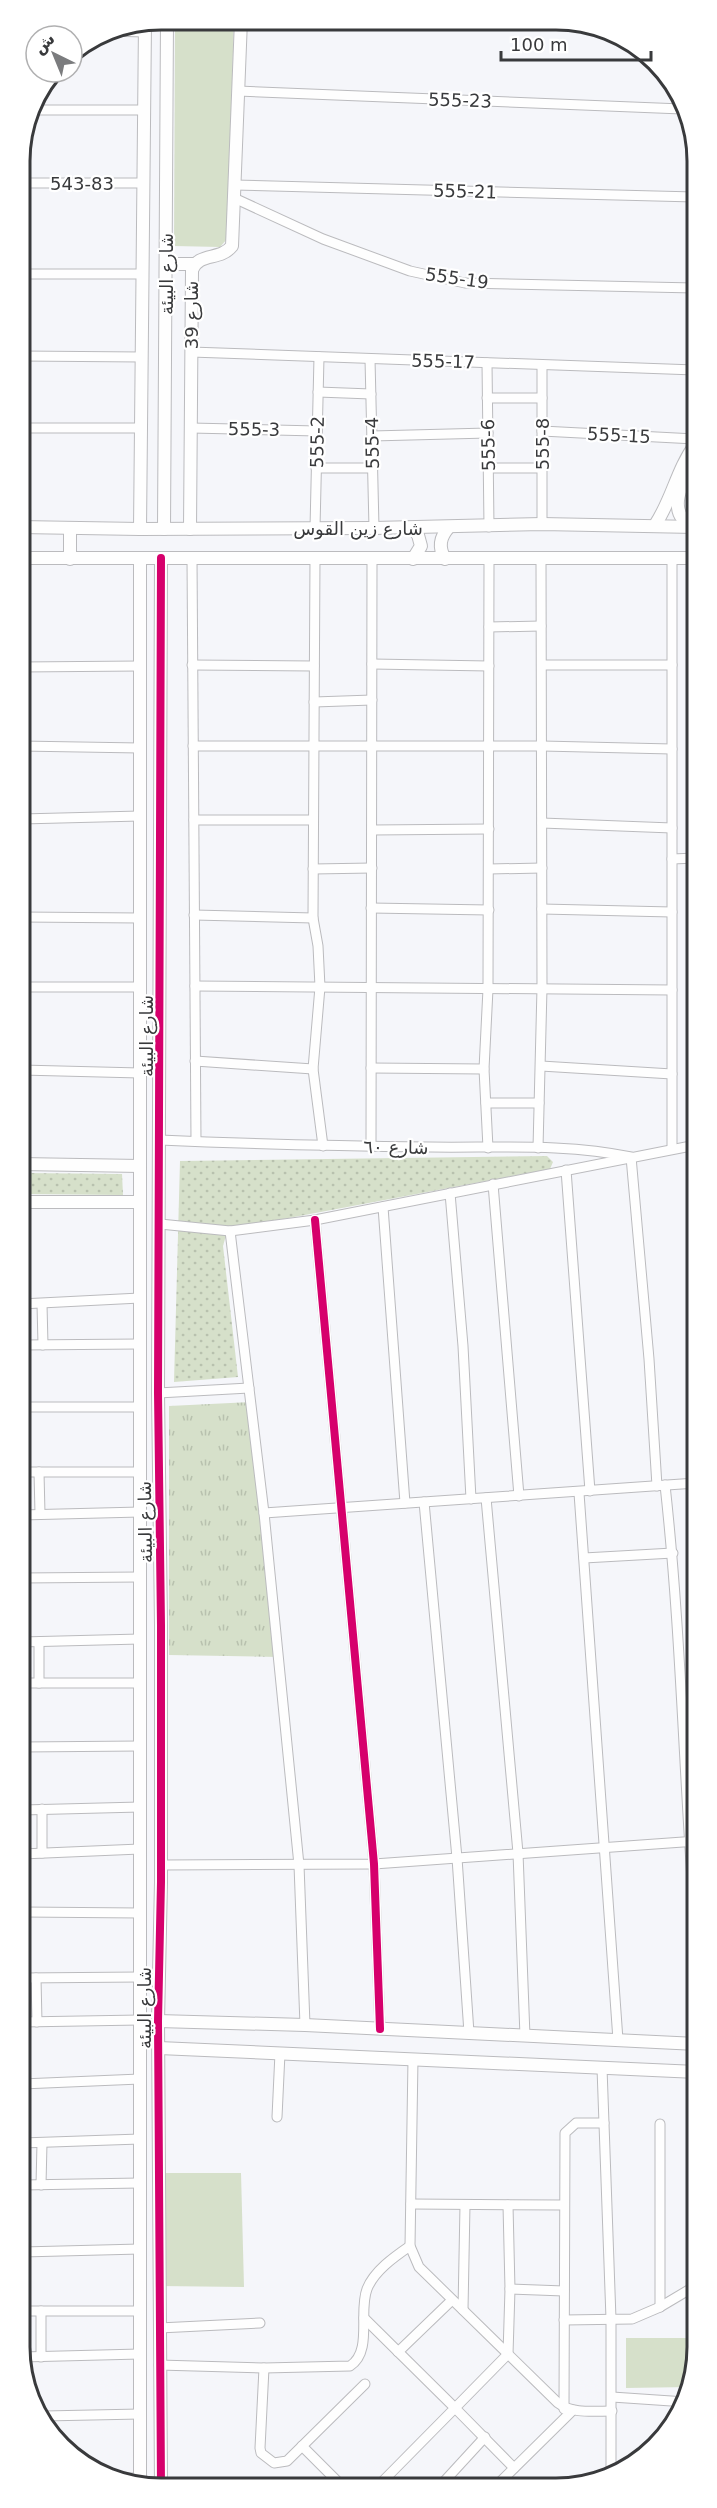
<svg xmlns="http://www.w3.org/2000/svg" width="717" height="2508" viewBox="0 0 717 2508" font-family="'DejaVu Sans','Noto Sans Arabic',sans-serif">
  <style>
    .grass { fill: url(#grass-dots) }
    .park { fill: url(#park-tufts) }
    .garden { fill: #d6e0ca }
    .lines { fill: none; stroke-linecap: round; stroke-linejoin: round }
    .street-casing { stroke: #bbbbbe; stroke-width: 11 }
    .secondary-casing { stroke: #bbbbbe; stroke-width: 14 }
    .street { stroke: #fefefe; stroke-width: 9 }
    .secondary { stroke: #fefefe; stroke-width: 12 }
    .cycleway-casing { stroke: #fff; stroke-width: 11 }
    .cycleway { stroke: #d6006c; stroke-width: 8 }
    .labels { text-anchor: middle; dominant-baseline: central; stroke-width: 4.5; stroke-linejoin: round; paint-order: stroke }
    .street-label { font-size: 18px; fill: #393a3c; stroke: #fff }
    .rim { fill: none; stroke: #393a3c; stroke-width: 3 }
  </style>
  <defs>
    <pattern id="grass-dots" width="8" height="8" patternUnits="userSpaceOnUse" patternTransform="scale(1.5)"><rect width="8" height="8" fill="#d6e0ca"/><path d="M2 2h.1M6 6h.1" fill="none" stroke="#b8c1ae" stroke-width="1.8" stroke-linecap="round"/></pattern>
    <pattern id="park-tufts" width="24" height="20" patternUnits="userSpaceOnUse" patternTransform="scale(1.5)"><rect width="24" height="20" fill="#d6e0ca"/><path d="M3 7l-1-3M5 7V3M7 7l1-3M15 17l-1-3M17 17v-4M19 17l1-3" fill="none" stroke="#b8c1ae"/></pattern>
  </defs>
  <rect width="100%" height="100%" fill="#f5f6fa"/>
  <!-- grass -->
  <g class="grass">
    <polygon points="547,1156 553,1162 550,1169 235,1228 225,1239 223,1246 238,1377 174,1382 180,1161"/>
    <polygon points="21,1173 122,1174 123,1195 21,1194"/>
  </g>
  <!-- park -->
  <polygon class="park" points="251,1402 279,1657 169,1655 169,1406"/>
  <!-- garden -->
  <g class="garden">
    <polygon points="175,20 234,20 227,239 220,247 174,246"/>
    <polygon points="159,2173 241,2173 244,2287 159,2286"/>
    <polygon points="626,2338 697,2338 697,2356 690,2387 626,2388"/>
  </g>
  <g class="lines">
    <!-- street casing -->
    <g class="street-casing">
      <g id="street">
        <polyline points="106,31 145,32"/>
        <polyline points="238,91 682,109"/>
        <polyline points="30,110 144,110"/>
        <polyline points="20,183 143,183"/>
        <polyline points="234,185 695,197"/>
        <polyline points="234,198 323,239 410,271 465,283 695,288"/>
        <polyline points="20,274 143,274"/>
        <polyline points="191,352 695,370"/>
        <polyline points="20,356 142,357"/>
        <polyline points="370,359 374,528"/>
        <polyline points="487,363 489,527"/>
        <polyline points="318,392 371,394"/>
        <polyline points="487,398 542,398"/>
        <polyline points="20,428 141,428"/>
        <polyline points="191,428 317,431"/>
        <polyline points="542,431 695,439"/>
        <polyline points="372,436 488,433"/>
        <polyline points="316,468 373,468"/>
        <polyline points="488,468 542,468"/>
        <polyline points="542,524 542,365"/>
        <polyline points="315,528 319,357"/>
        <polyline points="315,557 313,918 318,946 320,987 313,1069 323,1146"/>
        <polyline points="192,558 196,1141"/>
        <polyline points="672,558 672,1149"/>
        <polyline points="489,627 541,626"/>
        <polyline points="372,664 489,666"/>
        <polyline points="192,665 314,666"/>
        <polyline points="542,665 672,665"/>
        <polyline points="20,667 140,666"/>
        <polyline points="314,702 372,700"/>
        <polyline points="20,746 140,748"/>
        <polyline points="193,746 542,746 672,749"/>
        <polyline points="21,819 140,816"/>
        <polyline points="194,820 313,820"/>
        <polyline points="542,823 672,828"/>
        <polyline points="372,830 489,829"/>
        <polyline points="672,859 696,858"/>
        <polyline points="313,869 372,868"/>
        <polyline points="489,869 542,868"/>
        <polyline points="371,908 489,910"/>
        <polyline points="542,909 672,912"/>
        <polyline points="194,915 313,918"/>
        <polyline points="21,917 140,918"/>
        <polyline points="195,986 672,990"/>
        <polyline points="21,987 140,987"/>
        <polyline points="195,1061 313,1069"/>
        <polyline points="541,1066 672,1074"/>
        <polyline points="371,1068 484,1069"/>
        <polyline points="21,1070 140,1073"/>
        <polyline points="486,1103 539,1103"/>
        <path d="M160 1140C250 1144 340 1146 430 1147 496 1148 566 1143 631 1157L649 1359 657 1486"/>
        <polyline points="371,1146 372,559"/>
        <polyline points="488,1148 484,1069 488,989 489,559"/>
        <polyline points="538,1148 542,988 541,559"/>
        <polyline points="566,1170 590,1491"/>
        <polyline points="493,1184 519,1496"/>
        <polyline points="450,1193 463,1346 471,1499"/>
        <polyline points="383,1207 405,1503"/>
        <polyline points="315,1220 374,1864 380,2029"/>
        <polyline points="160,1224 230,1231"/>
        <polyline points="21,1304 140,1298"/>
        <polyline points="42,1304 43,1345"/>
        <polyline points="21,1345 140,1344"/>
        <polyline points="158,1393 249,1388"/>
        <polyline points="21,1407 140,1407"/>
        <polyline points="21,1472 140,1472"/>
        <polyline points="39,1472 40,1514"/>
        <path d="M665 1485C682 1639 684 1793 697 1947"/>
        <polyline points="579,1493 618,2040"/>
        <polyline points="486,1498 518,1853 525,2036"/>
        <polyline points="424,1502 457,1858 469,2033"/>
        <polyline points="264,1513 696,1483"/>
        <polyline points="21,1515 140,1512"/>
        <polyline points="584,1558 673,1553"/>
        <polyline points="21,1578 140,1577"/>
        <polyline points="21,1642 140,1639"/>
        <polyline points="39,1642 39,1683"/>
        <polyline points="21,1683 140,1683"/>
        <polyline points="21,1747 140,1746"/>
        <polyline points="42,1809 42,1853"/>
        <polyline points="22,1810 140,1807"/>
        <polyline points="22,1854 140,1849"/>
        <polyline points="161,1865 374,1864 697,1841"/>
        <polyline points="22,1912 140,1913"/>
        <polyline points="22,1978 140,1977"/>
        <polyline points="36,1978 37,2022"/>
        <polyline points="22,2022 140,2020"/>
        <polyline points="305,2025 299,1865 264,1513 230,1231 315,1220 696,1145"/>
        <path d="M413 2059 410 2246 419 2267 558 2403C572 2414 594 2411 612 2411"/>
        <polyline points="602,2068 611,2319 611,2475"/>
        <polyline points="22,2084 140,2079"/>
        <polyline points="277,2117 280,2053"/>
        <polyline points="660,2124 660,2307"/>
        <polyline points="22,2143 140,2139"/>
        <polyline points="22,2185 140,2183"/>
        <polyline points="41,2185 42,2143"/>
        <polyline points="411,2204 564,2205"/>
        <polyline points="508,2205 510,2289 508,2354 455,2408 514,2468"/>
        <polyline points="22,2252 140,2249"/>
        <polyline points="510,2289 564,2291"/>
        <polyline points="463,2310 465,2205"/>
        <polyline points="22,2311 140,2311"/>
        <polyline points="41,2311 41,2357"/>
        <polyline points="364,2318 455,2408 378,2486"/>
        <polyline points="564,2320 632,2319 660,2307 697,2285"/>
        <polyline points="159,2328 260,2323"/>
        <polyline points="398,2352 452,2300"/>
        <polyline points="22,2357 140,2354"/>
        <path d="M159 2365 264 2368 350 2366C373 2351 358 2312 367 2289 374 2271 394 2257 410 2246"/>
        <polyline points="264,2368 260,2448 261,2453 274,2463 287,2461 365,2384"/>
        <polyline points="612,2397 686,2402"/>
        <polyline points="564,2409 565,2133 576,2123 604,2123"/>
        <polyline points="44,2416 140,2414"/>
        <polyline points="302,2446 342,2486"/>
        <polyline points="119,2478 140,2478"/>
        <polyline points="440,2486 485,2437"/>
        <polyline points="496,2486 573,2410"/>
      </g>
    </g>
    <!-- secondary casing -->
    <g class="secondary-casing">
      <g id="secondary">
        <polyline points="166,264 194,264"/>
        <path d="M655 525C672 500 677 469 695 445"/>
        <polyline points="20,527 140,529 374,528 542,524 695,527"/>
        <path d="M694 527C663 513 684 480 695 460"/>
        <polyline points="412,528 418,535 421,546 413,559"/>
        <polyline points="140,529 145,23"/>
        <polyline points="164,529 167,20"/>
        <path d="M190 529 192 270C199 252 220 261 232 246L241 20"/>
        <polyline points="20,558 695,558"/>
        <polyline points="70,559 70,528"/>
        <polyline points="140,559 140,2486"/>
        <path d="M445 559C438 547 440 537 449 527"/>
        <polyline points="21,1164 140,1166"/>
        <polyline points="21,1202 140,1202"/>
        <polyline points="158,2021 305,2025 697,2044"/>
        <polyline points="159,2048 697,2072"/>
        <polyline points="161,2486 158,2021 161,1882 161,1625 158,1393 161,558"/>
      </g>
    </g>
    <!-- street -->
    <use href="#street" class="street"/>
    <!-- secondary -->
    <use href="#secondary" class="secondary"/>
    <!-- cycleway casing -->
    <g class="cycleway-casing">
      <g id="cycleway">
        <polyline points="315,1220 374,1864 380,2029"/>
        <polyline points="161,2486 158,2021 161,1882 161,1625 158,1393 161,558"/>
      </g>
    </g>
    <!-- cycleway -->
    <use href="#cycleway" class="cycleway"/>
  </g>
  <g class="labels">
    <!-- street labels -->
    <g class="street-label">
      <text transform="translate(460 100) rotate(2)">555-23</text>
      <text x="82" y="183">543-83</text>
      <text transform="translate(465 191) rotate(2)">555-21</text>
      <text transform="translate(166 274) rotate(-90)">شارع البيئة</text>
      <text transform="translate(457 278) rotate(8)">555-19</text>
      <text transform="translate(191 315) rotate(-90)">شارع 39</text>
      <text transform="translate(443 361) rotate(2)">555-17</text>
      <text transform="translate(254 429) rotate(1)">555-3</text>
      <text transform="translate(619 435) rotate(3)">555-15</text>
      <text transform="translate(317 442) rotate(-89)">555-2</text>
      <text transform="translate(372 443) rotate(-91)">555-4</text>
      <text transform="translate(542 444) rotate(-90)">555-8</text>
      <text transform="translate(488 445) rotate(-91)">555-6</text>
      <text x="358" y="528">شارع زين القوس</text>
      <text transform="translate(146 1036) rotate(-90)">شارع البيئة</text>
      <text transform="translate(396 1147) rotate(1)">شارع ٦٠</text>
      <text transform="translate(145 1522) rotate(-91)">شارع البيئة</text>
      <text transform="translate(144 2008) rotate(-90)">شارع البيئة</text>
    </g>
  </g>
  <!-- crop -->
  <path d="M0 0H717V2508H0ZM161 30H556A131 131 0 0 1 687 161V2347A131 131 0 0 1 556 2478H161A131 131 0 0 1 30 2347V161A131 131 0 0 1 161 30Z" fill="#fff" fill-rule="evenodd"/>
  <path class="rim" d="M161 30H556A131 131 0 0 1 687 161V2347A131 131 0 0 1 556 2478H161A131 131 0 0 1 30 2347V161A131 131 0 0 1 161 30Z"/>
  <!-- north arrow -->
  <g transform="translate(54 54) rotate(317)"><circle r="28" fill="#ffffff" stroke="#b0b0b1" stroke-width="1.5"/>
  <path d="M0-4.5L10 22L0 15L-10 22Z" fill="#7b7c7e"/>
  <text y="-9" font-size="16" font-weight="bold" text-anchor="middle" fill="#393a3c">ش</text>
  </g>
  <!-- scale -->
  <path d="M501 51v9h150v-9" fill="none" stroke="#393a3c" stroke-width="3"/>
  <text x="510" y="51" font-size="18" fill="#393a3c" stroke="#ffffff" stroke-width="4.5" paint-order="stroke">100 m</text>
</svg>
